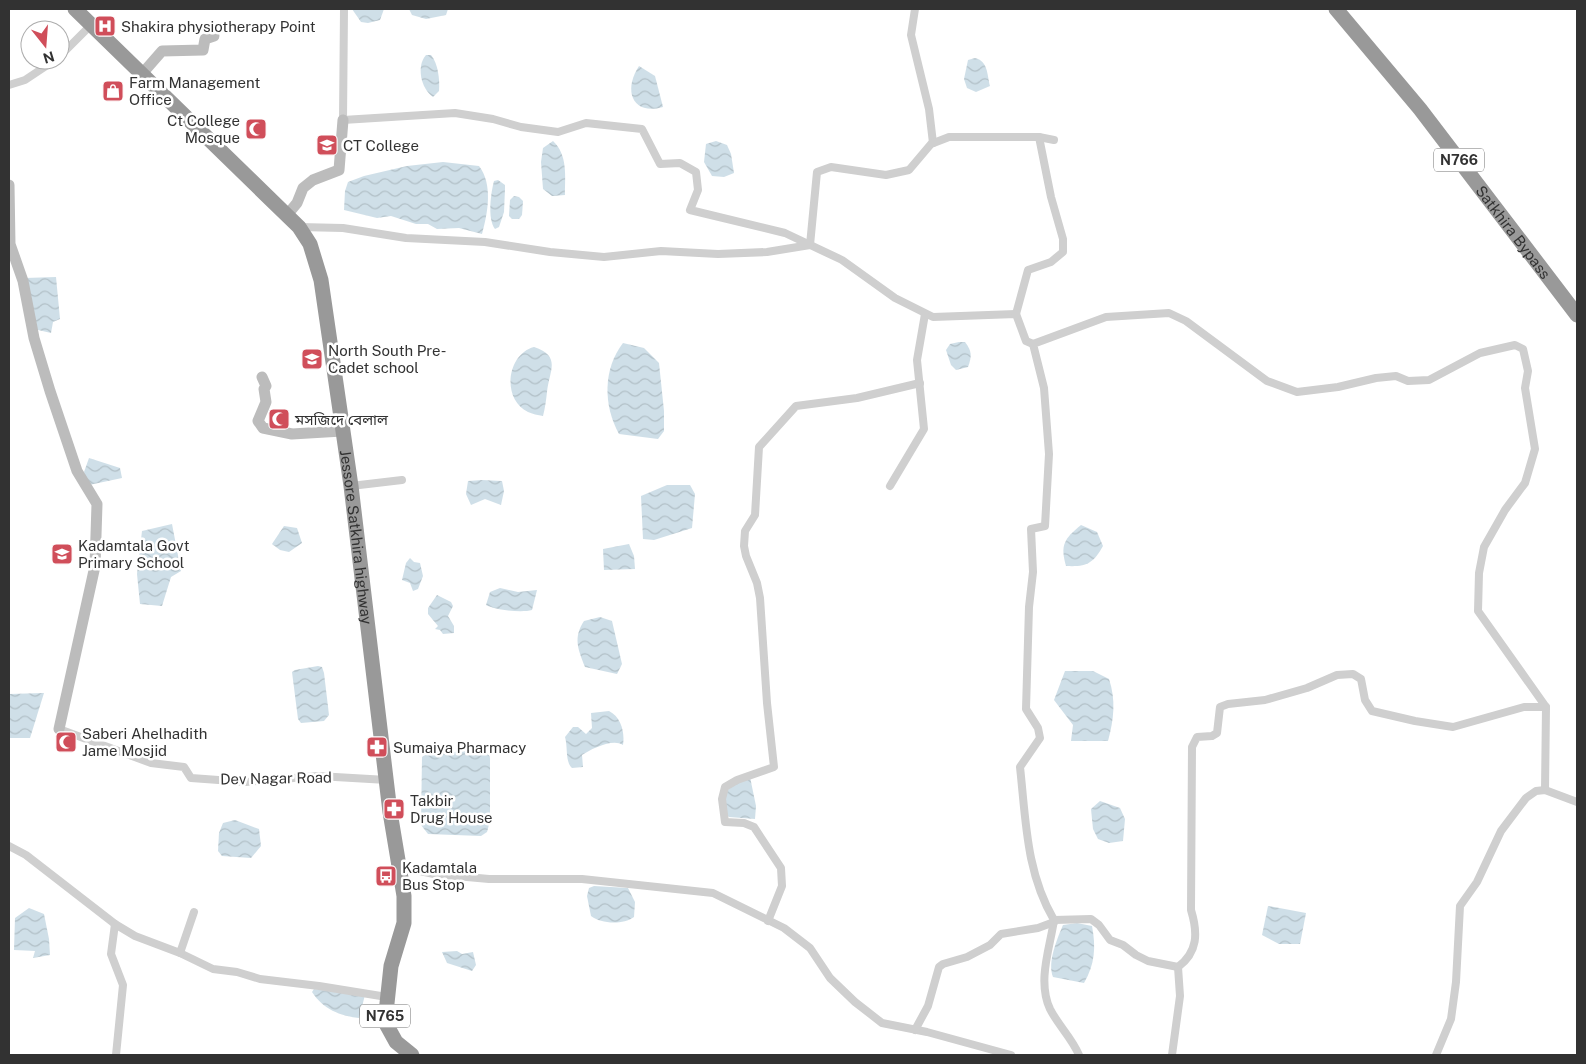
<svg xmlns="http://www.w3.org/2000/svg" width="1586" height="1064" viewBox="0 0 1586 1064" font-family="'Public Sans','Noto Sans Bengali',sans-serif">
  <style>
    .water { fill: url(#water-waves) }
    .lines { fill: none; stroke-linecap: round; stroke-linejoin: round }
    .street { stroke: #cfcfcf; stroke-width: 8 }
    .secondary { stroke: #bcbcbc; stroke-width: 11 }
    .highway { stroke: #999; stroke-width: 15 }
    .labels { text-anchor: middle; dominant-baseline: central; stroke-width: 5; stroke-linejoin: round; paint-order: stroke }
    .shield { fill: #fff; stroke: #707070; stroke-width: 1 }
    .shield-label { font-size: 14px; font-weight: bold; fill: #323232 }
    .poi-label { font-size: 15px; fill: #323232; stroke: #fff; text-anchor: start }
    .street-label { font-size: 15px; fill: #323232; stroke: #fff }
  </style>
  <defs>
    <pattern id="water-waves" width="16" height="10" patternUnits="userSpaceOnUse" patternTransform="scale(1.25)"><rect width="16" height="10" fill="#cfdfe8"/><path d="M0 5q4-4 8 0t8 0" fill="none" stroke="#b2c0c7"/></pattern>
  </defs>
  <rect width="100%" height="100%" fill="#fff"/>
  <!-- water -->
  <g class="water">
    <polygon points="352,9 384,9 380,20 368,23 361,22"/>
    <polygon points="409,9 448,9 446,15 426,19 412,15"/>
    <path d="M426 55H431C438 63 440 80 439 91L433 97C421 89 416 66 426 55Z"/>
    <path d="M975 58C988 61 987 74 990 86L976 92 967 88 964 79 968 60Z"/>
    <path d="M639 66 655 76 663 107C632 116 623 90 639 66Z"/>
    <path d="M553 141C568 155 565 176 565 195L552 196 543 189 541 162 543 148Z"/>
    <polygon points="716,141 727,145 731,154 734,173 724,177 712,176 704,162 706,144"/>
    <path d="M443 162 479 166C493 184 488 213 482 234L459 228 437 229 428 224H416L391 216 377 218 344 210 345 191 348 182 364 176 407 166Z"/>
    <path d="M498 180 505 185V189L504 212 499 227 495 229C487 219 491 192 494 181Z"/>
    <polygon points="514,196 519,197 523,201 522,215 519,219 512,219 509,216 510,200"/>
    <polygon points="56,277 60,319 53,322 51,333 34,329 25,278"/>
    <path d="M959 342H965C972 351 972 356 968 367L956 370 951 365 946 350 950 344Z"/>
    <path d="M623 343 644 348 659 363 664 411V431L658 439 619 434C603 405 603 369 623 343Z"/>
    <path d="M534 347C562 356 549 371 547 392 546 401 545 408 543 416 538 415 532 414 528 412 501 399 507 354 534 347Z"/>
    <polygon points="89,458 120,468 122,478 89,485 84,472"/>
    <polygon points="482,480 502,481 504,491 501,505 485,499 471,505 466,494 468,481"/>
    <polygon points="667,485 690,485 695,494 692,528 654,540 643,539 641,496"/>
    <polygon points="172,524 181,571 171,577 162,606 140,604 137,574 142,531"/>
    <path d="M1081 525 1097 532 1103 546C1093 564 1086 567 1066 566 1060 545 1064 539 1081 525Z"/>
    <polygon points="284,526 297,528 302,543 289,552 280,550 272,544"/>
    <polygon points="629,544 634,556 635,569 604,570 603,549"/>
    <polygon points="410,558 414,562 420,563 423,576 418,589 413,591 410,583 402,580 406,563"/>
    <path d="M500 588 518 592 537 590 532 610C522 613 495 610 486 605L490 592Z"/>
    <polygon points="437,595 451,602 453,606 448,616 454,626 454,633 443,634 440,630 435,629 438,626 428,614 428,608"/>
    <path d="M600 617 612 621 622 664 617 674 585 667C578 649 573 638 584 621Z"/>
    <polygon points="318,666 322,667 324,673 329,715 324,721 301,723 298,719 292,672 295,670"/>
    <path d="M1065 671H1093L1109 679C1116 700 1114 719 1108 741H1071L1073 725 1054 700Z"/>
    <polygon points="44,693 30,738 9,738 9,694"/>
    <path d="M609 711C621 717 625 732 623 745 613 738 591 749 582 755L583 767 572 768C565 762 568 747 565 737L573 727H578L586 734 592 728 591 713Z"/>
    <polygon points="480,750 488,752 490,758 490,821 487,832 481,836 428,834 421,825 422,757 426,754"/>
    <polygon points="750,777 756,806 755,819 729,817 726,814 726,792 735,782"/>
    <polygon points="1100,801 1120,808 1125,819 1123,841 1109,843 1098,839 1093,829 1091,809"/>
    <polygon points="235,820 259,829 261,846 251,858 222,856 218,851 219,833 223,823"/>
    <path d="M594 886 628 888 635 902 634 917C623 925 601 924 591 916L587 896 589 888Z"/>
    <polygon points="1268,906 1306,913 1300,944 1279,944 1262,935"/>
    <polygon points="29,908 44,914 49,939 50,955 33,958 35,951 14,950 15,918"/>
    <path d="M1077 923 1092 926C1096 947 1095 964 1084 983L1053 977C1047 963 1057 939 1063 925Z"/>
    <polygon points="457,951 462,954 473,952 476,965 472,971 447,963 442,952"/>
    <path d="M314 989 365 995 359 1018C340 1016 323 1009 312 992Z"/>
  </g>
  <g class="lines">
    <!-- street -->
    <g class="street">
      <polyline points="344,9 343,120 455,113 493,119 521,127 558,132 586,123 642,129 660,164 680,163 696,172 698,190 690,210 785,233 842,260 895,298 933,317 1016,314 1026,341 1033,344"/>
      <polyline points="915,9 911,35 929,109 933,143"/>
      <polyline points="60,56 91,25"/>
      <polyline points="9,85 25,80 55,60"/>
      <polyline points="1039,137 1054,140"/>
      <polyline points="299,227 343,228 406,238 485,242 550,252 604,257 661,251 718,254 767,252 810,245 817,172 831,167 886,175 909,170 931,144 949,137 1039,137 1051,197 1063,239 1063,252 1051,262 1028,270 1016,314"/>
      <polyline points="351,486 402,480"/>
      <polyline points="890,486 924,429 917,360 925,314"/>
      <polyline points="59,729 151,763 184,767 191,778 246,782 318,776 387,780"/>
      <polyline points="9,846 26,855 115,924"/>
      <polyline points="401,867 434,874 489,879 582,879 713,893 784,928 810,948 830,978 855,1002 882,1023 927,1032 1011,1055"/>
      <path d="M1054 920C1026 872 1026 821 1020 767L1040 738 1038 728 1026 709 1029 607 1033 572 1031 529 1045 526 1049 454 1044 388 1033 344 1106 317 1169 313 1186 321 1267 381 1297 392 1338 387 1376 378 1396 376 1408 381 1429 380 1480 353 1515 345 1523 349 1528 371 1525 388 1535 449 1525 483 1505 510 1484 547 1479 573 1478 611 1546 707 1545 790"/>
      <polyline points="768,921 782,886 781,868 754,827 744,823 725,822 722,799 725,787 737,780 774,767 767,703 760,598 757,583 746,556 744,546 745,531 755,515 759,447 796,406 857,398 920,383"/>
      <polyline points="180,953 213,969 237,972 260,979 319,986 387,997"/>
      <polyline points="915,1030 928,1006 939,967 943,964 967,957 990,945 1001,934 1038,928 1054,922"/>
      <polyline points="116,1055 123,985 111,954 115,924 135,936 180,953 194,912"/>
      <path d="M1079 1055C1072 1038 1058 1025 1050 1009 1037 981 1050 948 1054 920L1091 919 1099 925 1110 940 1123 945 1136 955 1148 961 1178 967"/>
      <path d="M1172 1055 1180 996 1178 967C1198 952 1198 933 1191 910L1192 747 1197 737 1212 736 1217 733 1220 707 1228 704 1265 700 1307 688 1337 675 1353 674 1361 679 1365 700 1372 711 1415 721 1453 727 1524 707H1546"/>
      <polyline points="1436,1055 1451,1019 1456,982 1460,906 1477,882 1501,831 1526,798 1536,791 1545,790 1577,802"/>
    </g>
    <!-- secondary -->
    <g class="secondary">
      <polyline points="141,75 162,51 203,50 205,39 214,36"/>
      <polyline points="9,185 10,244 23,281 34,338 50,391 77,471 97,504 95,566 59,729"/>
      <polyline points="287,215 297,203 303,188 313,180 339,170 343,120"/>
      <polyline points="262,377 266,386 264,389 266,402 258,421 263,428 292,434 342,431"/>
    </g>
    <!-- highway -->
    <g class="highway">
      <path id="s1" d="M75 9 299 227 310 244 321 280 351 486 390 812 404 896V923L391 966 385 1022 396 1042 412 1055"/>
      <path id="s2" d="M1336 9 1420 109 1577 315"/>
    </g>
  </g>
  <!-- icons -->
  <defs>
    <g id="hospital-square" transform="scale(1.125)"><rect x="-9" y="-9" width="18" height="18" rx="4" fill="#d04e5a" stroke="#fff"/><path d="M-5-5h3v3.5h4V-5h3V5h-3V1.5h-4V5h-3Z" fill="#fff"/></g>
    <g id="shop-square" transform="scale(1.125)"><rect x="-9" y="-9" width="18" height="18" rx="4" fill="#d04e5a" stroke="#fff"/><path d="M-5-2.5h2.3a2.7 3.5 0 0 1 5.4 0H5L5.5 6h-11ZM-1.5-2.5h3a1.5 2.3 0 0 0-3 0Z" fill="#fff"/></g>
    <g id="mosque-square" transform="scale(1.125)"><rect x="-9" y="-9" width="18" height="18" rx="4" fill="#d04e5a" stroke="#fff"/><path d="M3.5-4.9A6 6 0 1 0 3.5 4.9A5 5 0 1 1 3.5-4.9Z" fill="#fff"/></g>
    <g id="university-square" transform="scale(1.125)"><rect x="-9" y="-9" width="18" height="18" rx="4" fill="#d04e5a" stroke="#fff"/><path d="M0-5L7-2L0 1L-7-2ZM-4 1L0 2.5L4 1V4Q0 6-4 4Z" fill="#fff"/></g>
    <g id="school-square" transform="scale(1.125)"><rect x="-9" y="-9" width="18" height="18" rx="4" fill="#d04e5a" stroke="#fff"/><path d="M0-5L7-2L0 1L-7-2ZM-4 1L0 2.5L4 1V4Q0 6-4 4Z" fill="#fff"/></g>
    <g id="pharmacy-square" transform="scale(1.125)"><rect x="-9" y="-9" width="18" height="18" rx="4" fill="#d04e5a" stroke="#fff"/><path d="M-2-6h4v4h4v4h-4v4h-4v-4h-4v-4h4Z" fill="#fff"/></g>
    <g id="bus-square" transform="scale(1.125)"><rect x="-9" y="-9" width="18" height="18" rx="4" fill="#d04e5a" stroke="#fff"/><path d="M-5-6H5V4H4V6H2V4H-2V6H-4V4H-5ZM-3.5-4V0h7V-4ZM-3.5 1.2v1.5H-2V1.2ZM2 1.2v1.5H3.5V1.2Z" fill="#fff"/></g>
  </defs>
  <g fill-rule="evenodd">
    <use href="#hospital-square" x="105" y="26"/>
    <use href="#shop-square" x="113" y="91"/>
    <use href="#mosque-square" x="256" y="129"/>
    <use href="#university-square" x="327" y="145"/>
    <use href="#school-square" x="312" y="359"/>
    <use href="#mosque-square" x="279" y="419"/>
    <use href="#school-square" x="62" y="554"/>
    <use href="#mosque-square" x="66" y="742"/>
    <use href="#pharmacy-square" x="377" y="747"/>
    <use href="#pharmacy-square" x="394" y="809"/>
    <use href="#bus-square" x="386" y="876"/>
  </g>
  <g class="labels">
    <!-- shield labels -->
    <g class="shield">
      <rect x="1434" y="148.5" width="50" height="23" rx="4"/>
      <rect x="360" y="1004.5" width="50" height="23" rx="4"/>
    </g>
    <g class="shield-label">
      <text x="1459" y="160">N766</text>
      <text x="385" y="1016">N765</text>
    </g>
    <!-- poi labels -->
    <g class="poi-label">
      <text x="121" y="26">Shakira physiotherapy Point</text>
      <text x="129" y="82">Farm Management<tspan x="129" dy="17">Office</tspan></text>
      <text x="240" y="120" text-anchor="end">Ct College<tspan x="240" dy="17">Mosque</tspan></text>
      <text x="343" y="145">CT College</text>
      <text x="328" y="350">North South Pre-<tspan x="328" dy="17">Cadet school</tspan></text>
      <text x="295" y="419">মসজিদে বেলাল</text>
      <text x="78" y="545">Kadamtala Govt<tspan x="78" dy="17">Primary School</tspan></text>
      <text x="82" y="733">Saberi Ahelhadith<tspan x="82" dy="17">Jame Mosjid</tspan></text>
      <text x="393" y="747">Sumaiya Pharmacy</text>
      <text x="410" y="800">Takbir<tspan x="410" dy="17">Drug House</tspan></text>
      <text x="402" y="867">Kadamtala<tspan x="402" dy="17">Bus Stop</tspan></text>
    </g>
    <!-- street labels -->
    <g class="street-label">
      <text stroke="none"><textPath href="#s2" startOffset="285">Satkhira Bypass</textPath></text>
      <text stroke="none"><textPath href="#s1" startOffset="630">Jessore Satkhira highway</textPath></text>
      <text transform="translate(276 778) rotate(-1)">Dev Nagar Road</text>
    </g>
  </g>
  <!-- border -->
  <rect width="1586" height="1064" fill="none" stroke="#323232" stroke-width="20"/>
  <!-- north arrow -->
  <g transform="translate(45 45) rotate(163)"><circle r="24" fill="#ffffff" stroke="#adadad"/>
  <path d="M0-4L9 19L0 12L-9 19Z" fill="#d04e5a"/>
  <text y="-8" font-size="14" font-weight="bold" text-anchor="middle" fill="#323232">N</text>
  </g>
</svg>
